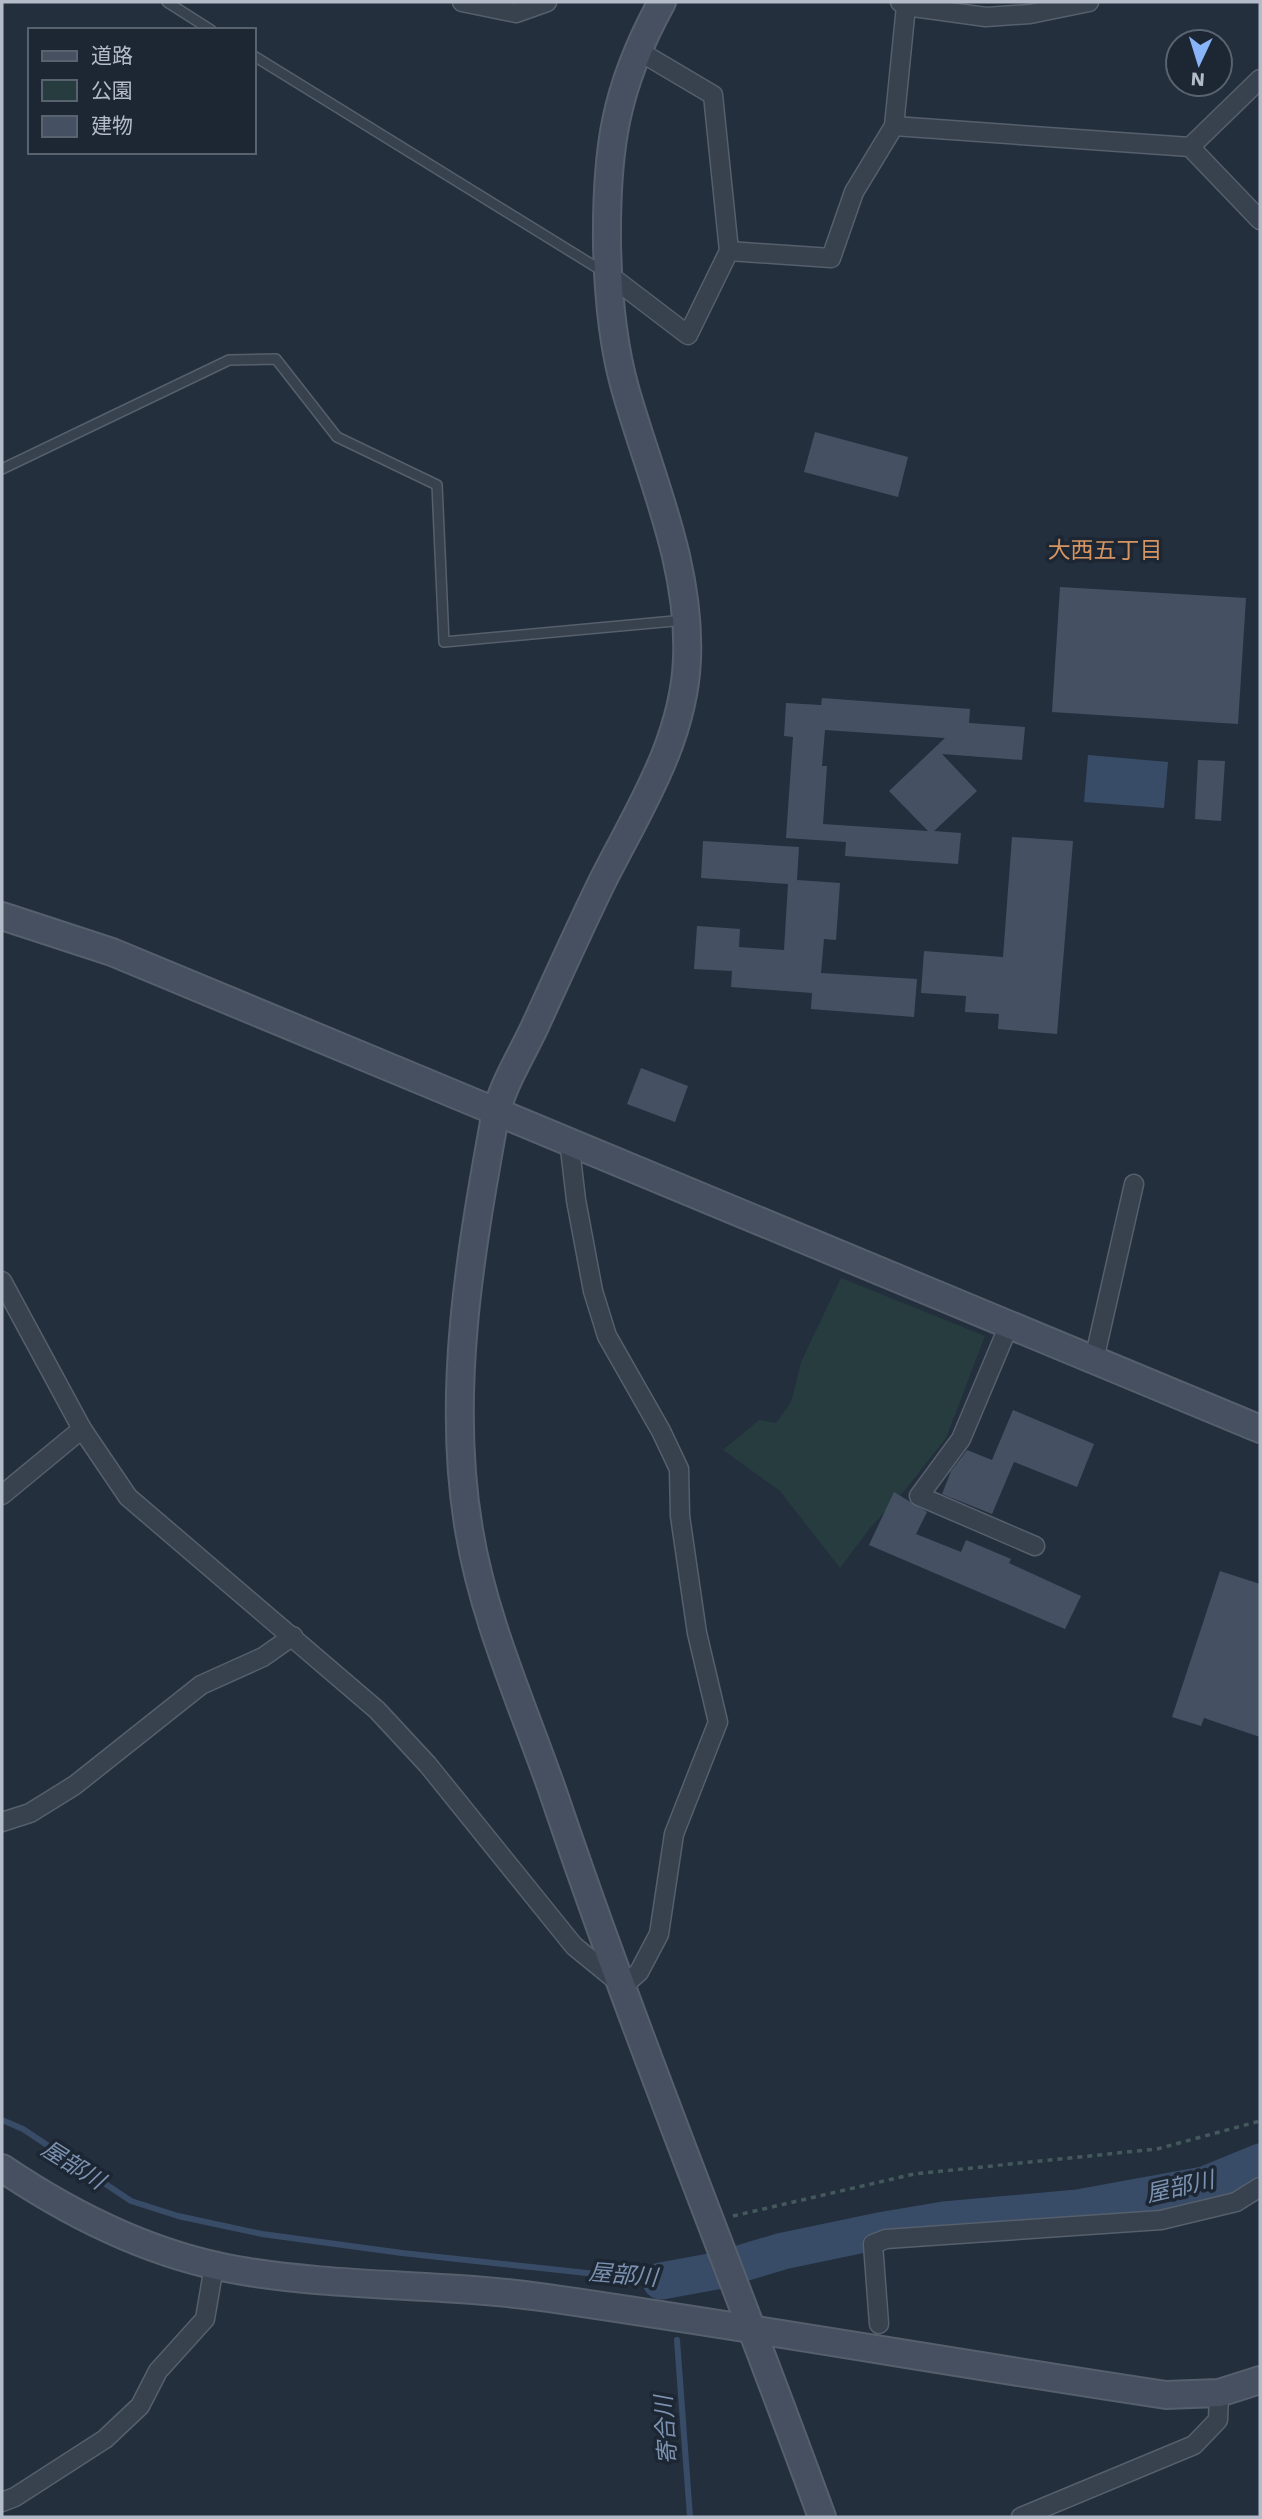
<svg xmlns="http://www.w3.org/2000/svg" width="1262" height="2519" viewBox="0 0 1262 2519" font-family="'Work Sans','Noto Sans JP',sans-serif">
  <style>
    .green { fill: #263c3f }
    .water { fill: #394c67 }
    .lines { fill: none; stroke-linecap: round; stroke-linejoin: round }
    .stream { stroke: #394c67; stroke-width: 6 }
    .river { stroke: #394c67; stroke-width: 37 }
    .building { fill: #455162; fill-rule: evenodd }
    .lane-casing { stroke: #565f6c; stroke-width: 12 }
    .street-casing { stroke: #565f6c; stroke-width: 21 }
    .secondary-casing { stroke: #565f6c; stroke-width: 30 }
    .path { stroke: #44595c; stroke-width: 3.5; stroke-dasharray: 5 5; stroke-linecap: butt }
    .lane { stroke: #38414e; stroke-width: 9 }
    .street { stroke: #38414e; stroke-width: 18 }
    .secondary { stroke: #465061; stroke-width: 26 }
    .labels { text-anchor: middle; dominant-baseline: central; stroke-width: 7; stroke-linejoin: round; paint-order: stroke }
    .neighbourhood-label { font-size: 23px; fill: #d59563; stroke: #1d2633 }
    .water-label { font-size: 23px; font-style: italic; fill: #7c92b1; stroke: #1d2633 }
  </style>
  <rect width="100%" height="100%" fill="#242f3e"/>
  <!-- green -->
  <polygon class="green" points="841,1278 985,1336 946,1438 906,1489 870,1528 840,1568 780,1491 723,1450 759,1420 776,1423 791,1402 801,1362"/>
  <!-- water -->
  <polygon class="water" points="1088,755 1168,762 1164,808 1084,802"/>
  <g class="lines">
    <!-- stream -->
    <g class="stream">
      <polyline points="2,2120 23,2129 131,2201 178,2216 262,2234 402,2253 661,2281"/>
      <polyline points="677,2340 690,2517"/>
    </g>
    <!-- river -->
    <polyline class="river" points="661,2281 716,2271 783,2251 879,2231 944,2220 1078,2208 1204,2185 1260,2162"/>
  </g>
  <!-- building -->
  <g class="building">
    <polygon points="815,432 908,457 898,497 804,472"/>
    <polygon points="1060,587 1246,598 1238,724 1052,712"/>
    <path d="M822 698 970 709 969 723 1025 727 1022 760 942 754 977 791 934 831 961 833 958 864 845 856 846 842 786 838 793 737 784 736 786 703 821 705ZM825 730 945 738 889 791 928 831 823 824 827 766H822Z"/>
    <polygon points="1198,760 1225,761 1221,821 1195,819"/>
    <polygon points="1012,837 1073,841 1057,1034 998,1029 999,1014 965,1012 966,996 921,993 924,951 1003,957"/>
    <polygon points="703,841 799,847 797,880 840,883 836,940 824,939 821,973 917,979 914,1017 811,1009 812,993 731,987 732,971 694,969 697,926 740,929 739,947 784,950 788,884 701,878"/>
    <polygon points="641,1068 688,1086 675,1122 627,1104"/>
    <polygon points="1013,1410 1094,1444 1077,1487 1014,1462 992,1514 942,1494 951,1471 967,1450 992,1460"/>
    <polygon points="894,1492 927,1512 916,1534 961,1552 966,1540 1011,1559 1009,1563 1081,1596 1065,1629 869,1545"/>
    <polygon points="1220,1571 1260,1584 1260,1737 1204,1718 1201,1726 1172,1717"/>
  </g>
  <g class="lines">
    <!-- lane casing -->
    <g class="lane-casing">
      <g id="lane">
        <polyline points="167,2 211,30"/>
        <polyline points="254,56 604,272"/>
        <polyline points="2,469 229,360 276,359 337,437 437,485 444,642 685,620"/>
      </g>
    </g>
    <!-- street casing -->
    <g class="street-casing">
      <g id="street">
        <polyline points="462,2 516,13 547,2"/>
        <polyline points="900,2 906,6 986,17 1030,14 1089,2"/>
        <polyline points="894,126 1190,147 1260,220"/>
        <polyline points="1190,147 1260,79"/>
        <polyline points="729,251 831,258 854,192 894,126 906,6"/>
        <polyline points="608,274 688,335 729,251 713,95 637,50"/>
        <polyline points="2,1281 82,1429 128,1497 377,1710 428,1765 574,1946 623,1986 639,1972 659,1934 674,1834 718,1722 697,1633 680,1516 679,1469 661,1431 607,1336 593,1291 576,1200 569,1140"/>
        <polyline points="1009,1325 961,1439 919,1496 1035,1546"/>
        <polyline points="1094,1360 1134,1184"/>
        <polyline points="2,1495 82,1429"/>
        <polyline points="2,1822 30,1813 75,1785 201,1685 263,1657 293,1636"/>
        <polyline points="879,2324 873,2244 886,2239 1161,2220 1236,2202 1260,2187"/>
        <polyline points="2,2502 15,2497 105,2439 140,2406 158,2371 205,2319 214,2266"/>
        <polyline points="1021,2517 1194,2445 1218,2420 1219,2393"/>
      </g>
    </g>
    <!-- secondary casing -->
    <g class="secondary-casing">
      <g id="secondary">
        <path d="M662 2C615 87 606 148 607 244 608 292 612 342 625 388 650 477 691 564 687 659 684 740 639 809 603 880 580 927 558 976 536 1024 522 1055 500 1088 494 1122 470 1255 446 1395 469 1530 484 1621 524 1708 554 1795 636 2038 734 2276 822 2517"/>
        <polyline points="2,916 112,952 1260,1429"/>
        <path d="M2 2168C73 2216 151 2255 237 2270 339 2288 446 2283 548 2298 755 2328 960 2364 1166 2395L1219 2393 1260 2380"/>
      </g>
    </g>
    <!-- path -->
    <polyline class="path" points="733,2216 914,2174 1157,2149 1260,2121"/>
    <!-- lane -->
    <use href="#lane" class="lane"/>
    <!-- street -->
    <use href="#street" class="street"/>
    <!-- secondary -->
    <use href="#secondary" class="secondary"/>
  </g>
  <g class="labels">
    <!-- neighbourhood labels -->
    <g class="neighbourhood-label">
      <text x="1105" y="550">大西五丁目</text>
    </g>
    <!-- water labels -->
    <g class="water-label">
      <text transform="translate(73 2165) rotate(32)">屋部川</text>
      <text transform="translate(1180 2187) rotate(-13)">屋部川</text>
      <text transform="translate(623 2275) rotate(5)">屋部川</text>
      <text transform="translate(666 2430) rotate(-94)">寄合川</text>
    </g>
  </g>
  <!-- border -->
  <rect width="1262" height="2519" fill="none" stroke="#b4bcc9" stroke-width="7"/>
  <!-- legend -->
  <rect x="28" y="28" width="228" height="126" fill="#1d2633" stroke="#59626f" stroke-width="2"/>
  <rect x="42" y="51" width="35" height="10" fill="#465061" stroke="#59626f" stroke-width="2"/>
  <text x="91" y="63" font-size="21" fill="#b4bcc9">道路</text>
  <rect x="42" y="80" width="35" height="21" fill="#263c3f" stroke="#59626f" stroke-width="2"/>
  <text x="91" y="98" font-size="21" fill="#b4bcc9">公園</text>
  <rect x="42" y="116" width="35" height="21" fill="#455162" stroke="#59626f" stroke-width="2"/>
  <text x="91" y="133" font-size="21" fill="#b4bcc9">建物</text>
  <!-- north arrow -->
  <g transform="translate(1199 63) rotate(184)"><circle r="33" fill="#1d2633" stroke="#59626f" stroke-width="2"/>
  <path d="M0-5L12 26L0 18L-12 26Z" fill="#8ab4f8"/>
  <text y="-10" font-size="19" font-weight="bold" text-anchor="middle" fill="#b4bcc9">N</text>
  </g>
</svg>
